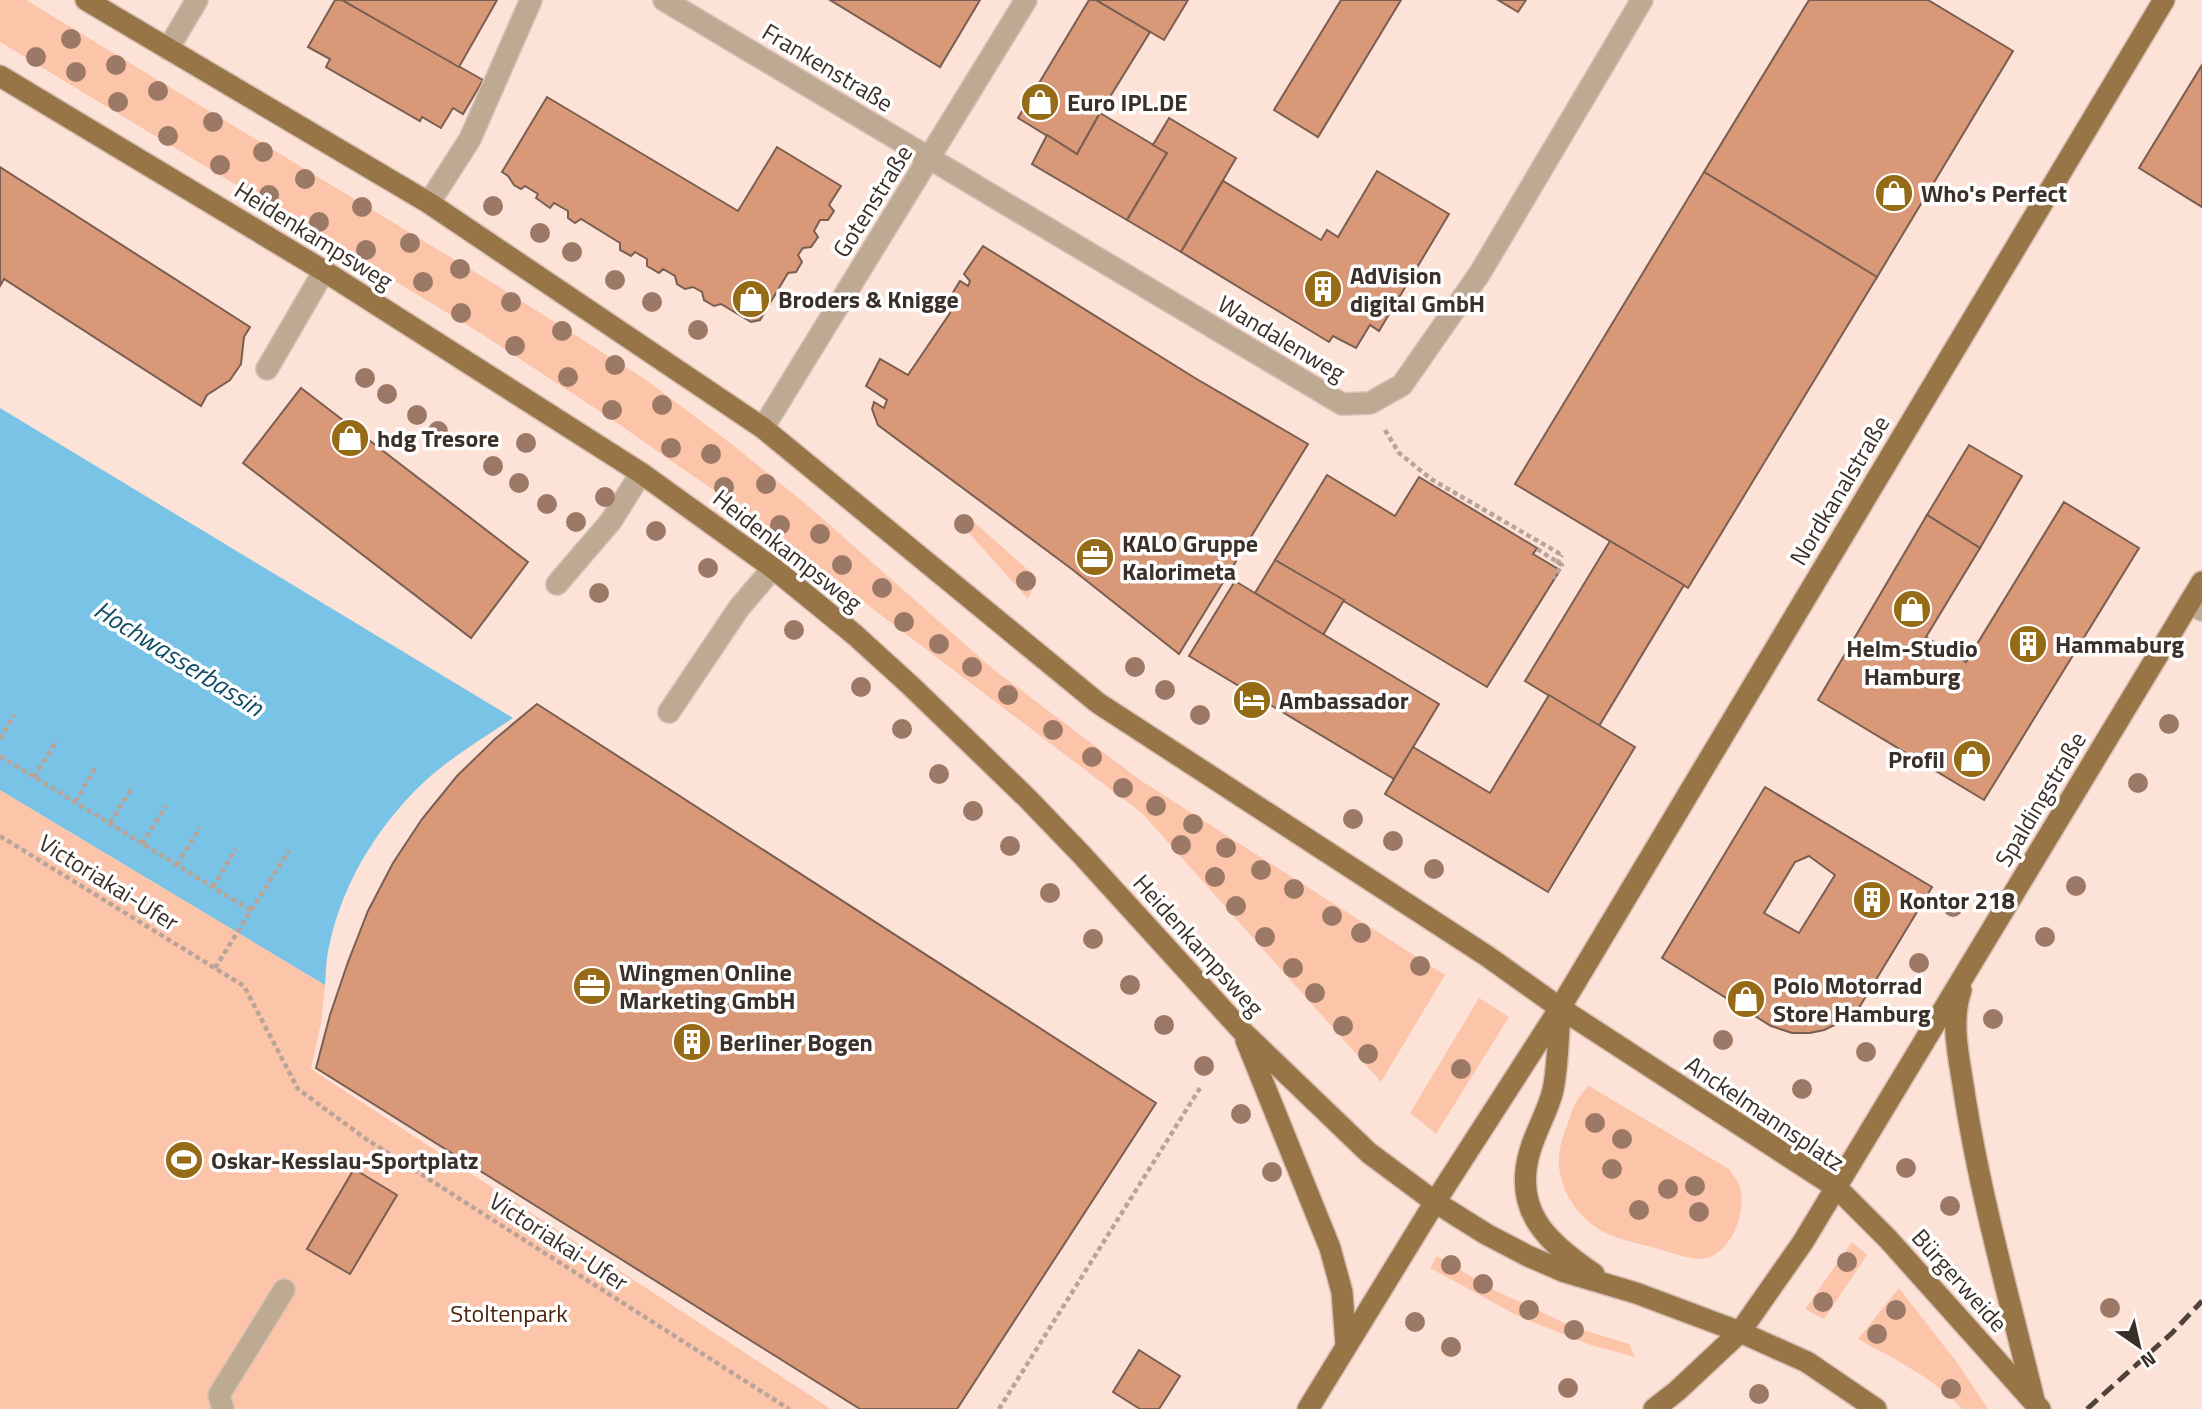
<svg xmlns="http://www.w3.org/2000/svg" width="2202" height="1409" viewBox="0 0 2202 1409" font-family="'Titillium Web',sans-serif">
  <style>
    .green { fill: #fcc4a9 }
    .water { fill: #79c3e7 }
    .building { fill: #d99978; stroke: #795e51; stroke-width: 2; fill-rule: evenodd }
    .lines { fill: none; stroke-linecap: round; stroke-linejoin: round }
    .lane-casing { stroke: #d6bfb4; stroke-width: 24 }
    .street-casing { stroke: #d6bfb4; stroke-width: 24 }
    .primary-casing { stroke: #d6bfb4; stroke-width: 24 }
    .path { stroke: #b9a49a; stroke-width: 4.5; stroke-dasharray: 5 3.5; stroke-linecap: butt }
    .lane { stroke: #beaa92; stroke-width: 21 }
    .street { stroke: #beaa92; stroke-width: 21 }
    .primary { stroke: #987547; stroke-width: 21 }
    .rail { stroke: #4f423b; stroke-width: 5; stroke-dasharray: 14 7; stroke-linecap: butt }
    .path-bridge { stroke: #b9a49a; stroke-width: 4.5; stroke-dasharray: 5 3.5; stroke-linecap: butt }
    .tree { fill: #9c7967 }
    .labels { text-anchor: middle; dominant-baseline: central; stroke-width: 7; stroke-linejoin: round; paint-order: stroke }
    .street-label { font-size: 24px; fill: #3b2f29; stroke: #fff }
    .poi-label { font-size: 24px; font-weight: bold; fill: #3b2f29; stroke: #fff; text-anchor: start }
    .park-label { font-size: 24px; fill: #4d230b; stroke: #fff }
    .water-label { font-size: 26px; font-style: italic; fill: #0f4c65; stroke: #fff }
  </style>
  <rect width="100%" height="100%" fill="#fde3d7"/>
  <!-- green -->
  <g class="green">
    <polygon points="0,0 26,0 493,283 646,380 734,446 807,505 993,669 1140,780 1445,975 1381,1082 1142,813 749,515 607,416 474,329 0,42"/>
    <polygon points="965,514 1037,578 1028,599 960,523"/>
    <polygon points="0,790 325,985 321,1023 311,1069 831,1409 0,1409"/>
    <polygon points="1479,998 1509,1017 1436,1134 1410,1113"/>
    <path d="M1589 1086 1729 1169C1732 1174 1738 1181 1740 1187 1747 1211 1732 1252 1706 1258 1690 1261 1674 1253 1659 1249 1638 1243 1612 1239 1594 1226 1566 1205 1551 1170 1563 1137 1570 1119 1574 1098 1589 1086Z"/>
    <polygon points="1852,1242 1867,1255 1824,1319 1805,1309"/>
    <polygon points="1437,1256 1494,1290 1573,1327 1629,1344 1635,1357 1591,1345 1520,1317 1430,1268"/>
    <path d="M1899 1288 1958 1364 1988 1409H1962C1934 1378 1894 1359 1858 1339Z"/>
  </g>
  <!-- water -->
  <path class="water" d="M0 408 513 718C486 736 458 753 433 774 383 817 342 881 329 947 326 959 326 972 325 985L0 790Z"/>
  <!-- building -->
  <g class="building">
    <polygon points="335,0 342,0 483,80 463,114 453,108 441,128 422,117 420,121 326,67 330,59 308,47"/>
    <polygon points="342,0 497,0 459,67"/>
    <polygon points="830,0 980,0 940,67"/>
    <polygon points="1089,0 1096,0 1150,32 1100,113 1077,154 1018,118"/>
    <polygon points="1096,0 1188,0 1164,40"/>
    <polygon points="1341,0 1401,0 1318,137 1274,110"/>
    <polygon points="1498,0 1526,0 1518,12"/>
    <polygon points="1809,0 1928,0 2013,51 1877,277 1704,172"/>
    <polygon points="2202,65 2202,207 2139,168"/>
    <polygon points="547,97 738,211 777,147 841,186 829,205 834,211 828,220 820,220 814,231 818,237 811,247 803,248 798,255 802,262 796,272 788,273 760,320 751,322 721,304 714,306 704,300 702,292 693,287 685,289 677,284 675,276 663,269 659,273 647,266 647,259 635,252 631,256 620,250 620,243 581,219 575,223 568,218 568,211 554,203 550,208 536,198 538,194 525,186 521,189 514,185 508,176 502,172"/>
    <polygon points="1100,113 1167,153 1127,220 1032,164 1047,135 1077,154"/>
    <polygon points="1169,118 1236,158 1181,252 1127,220 1167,153 1153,145"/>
    <polygon points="0,167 250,327 244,337 241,364 230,380 207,395 201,406 4,279 0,286"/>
    <polygon points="1377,171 1449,214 1379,331 1370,325 1356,348 1333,336 1329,342 1181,252 1223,181 1321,240 1327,230 1338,237"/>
    <polygon points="1704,172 1877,277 1688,588 1515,484"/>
    <polygon points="983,246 1195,378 1308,444 1179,654 1073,570 878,425 872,409 874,402 884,408 887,400 866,386 880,359 908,375 950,313 943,309 960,281 968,286 970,281 964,274"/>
    <polygon points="301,388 528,562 471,638 243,463"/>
    <polygon points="1969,445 2022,476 1980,548 1927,515"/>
    <polygon points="1327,475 1395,516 1419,477 1537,548 1533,554 1560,570 1487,687 1275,560"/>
    <polygon points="2064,502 2139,548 1984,800 1818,700 1927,515 1980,548 1926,637 1966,662"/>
    <polygon points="1610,541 1684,585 1599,726 1525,681"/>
    <polygon points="1275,560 1344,600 1323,635 1255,593"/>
    <polygon points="1235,581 1439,704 1394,779 1189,656"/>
    <polygon points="1549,695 1635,747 1548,892 1385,794 1413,747 1490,793"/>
    <polygon points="537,704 1156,1103 957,1409 860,1409 316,1068 330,1015 348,962 368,911 393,863 422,819 457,776 495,739"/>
    <path d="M1765 787 1932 887 1854 1016 1824 1030 1810 1033H1792L1771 1026 1662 958ZM1809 856 1835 875 1799 933 1764 913 1795 862Z"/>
    <polygon points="354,1169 397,1195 350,1274 307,1249"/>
    <polygon points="1139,1350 1180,1376 1159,1409 1140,1409 1113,1392"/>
  </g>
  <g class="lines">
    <!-- lane casing -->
    <g class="lane-casing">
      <g id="lane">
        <polyline points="168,49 197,0"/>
        <polyline points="429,203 470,139 531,0"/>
        <polyline points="267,369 324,271"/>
        <polyline points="557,584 611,521 641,473"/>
        <polyline points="2189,603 2202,610"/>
        <polyline points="669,712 739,608 773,568"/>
        <polyline points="223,1409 219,1395 284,1290"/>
      </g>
    </g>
    <!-- street casing -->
    <g class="street-casing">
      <g id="street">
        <polyline points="664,0 1342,404 1370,403 1402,385 1480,273 1642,0"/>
        <polyline points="763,428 1026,0"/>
      </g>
    </g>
    <!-- primary casing -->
    <g class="primary-casing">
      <g id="primary">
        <polyline points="86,0 429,203 763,428 1098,703 1487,956 1560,1008 1837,1188 1888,1239 2040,1409"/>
        <polyline points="0,76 324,271 641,473 773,568 855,635 911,686 1027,798 1081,854 1244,1033 1369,1153 1435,1202 1486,1234 1528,1256 1565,1272 1636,1293 1740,1332 1807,1362 1876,1409"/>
        <path d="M1961 990C1950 1023 1959 1057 1964 1091 1980 1195 2009 1297 2034 1400"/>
        <path d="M1560 1014C1558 1039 1558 1065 1553 1090 1548 1111 1536 1130 1530 1151 1512 1211 1548 1243 1594 1274"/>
        <polyline points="1246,1040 1330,1248 1342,1292 1346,1345"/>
        <polyline points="1308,1409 1435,1202 1560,1008 2164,0"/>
        <polyline points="1654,1409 1677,1391 1740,1332 1803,1242 2202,582"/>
      </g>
    </g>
    <!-- path -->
    <g class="path">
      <polyline points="1385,430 1399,453 1431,479 1562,555"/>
      <polyline points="1537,549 1562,565 1553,578"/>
      <polyline points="0,739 14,715"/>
      <polyline points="0,756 250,910"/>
      <polyline points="34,777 57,740"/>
      <polyline points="75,802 97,765"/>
      <polyline points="110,823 133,786"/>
      <polyline points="0,836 244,986 298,1089 366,1139 789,1409"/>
      <polyline points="142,844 166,806"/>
      <polyline points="177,865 200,827"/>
      <polyline points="213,887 236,849"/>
      <polyline points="215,968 289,850"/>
      <polyline points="999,1409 1200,1088"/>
    </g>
    <!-- lane -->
    <use href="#lane" class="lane"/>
    <!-- street -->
    <use href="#street" class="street"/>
    <!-- primary -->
    <use href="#primary" class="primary"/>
    <!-- rail -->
    <polyline class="rail" points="2087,1409 2172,1333 2202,1301"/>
    <!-- path-bridge -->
    <polyline class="path-bridge" points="1557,564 1562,555"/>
  </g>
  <!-- trees -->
  <g class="tree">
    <circle cx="71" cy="39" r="10"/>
    <circle cx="36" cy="57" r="10"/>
    <circle cx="116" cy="65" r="10"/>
    <circle cx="76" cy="72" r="10"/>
    <circle cx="158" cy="91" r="10"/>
    <circle cx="118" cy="102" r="10"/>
    <circle cx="213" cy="122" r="10"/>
    <circle cx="168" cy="136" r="10"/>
    <circle cx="263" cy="152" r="10"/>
    <circle cx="220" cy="165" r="10"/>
    <circle cx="305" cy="179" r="10"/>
    <circle cx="269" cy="195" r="10"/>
    <circle cx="493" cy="206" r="10"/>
    <circle cx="362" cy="207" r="10"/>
    <circle cx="319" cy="222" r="10"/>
    <circle cx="540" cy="233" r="10"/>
    <circle cx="410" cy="243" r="10"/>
    <circle cx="366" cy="250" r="10"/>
    <circle cx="572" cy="252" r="10"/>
    <circle cx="460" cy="269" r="10"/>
    <circle cx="615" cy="280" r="10"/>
    <circle cx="423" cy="282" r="10"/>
    <circle cx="511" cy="302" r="10"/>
    <circle cx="652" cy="302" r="10"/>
    <circle cx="461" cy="313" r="10"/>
    <circle cx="698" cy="330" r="10"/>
    <circle cx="562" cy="331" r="10"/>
    <circle cx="515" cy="346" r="10"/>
    <circle cx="615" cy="365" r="10"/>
    <circle cx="568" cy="377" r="10"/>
    <circle cx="365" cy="378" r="10"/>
    <circle cx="387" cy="394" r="10"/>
    <circle cx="662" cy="405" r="10"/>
    <circle cx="612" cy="410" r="10"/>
    <circle cx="417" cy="415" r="10"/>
    <circle cx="438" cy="431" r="10"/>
    <circle cx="526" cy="443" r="10"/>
    <circle cx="671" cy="448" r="10"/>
    <circle cx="711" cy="454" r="10"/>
    <circle cx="493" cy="466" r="10"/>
    <circle cx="519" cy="483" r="10"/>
    <circle cx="766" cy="484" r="10"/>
    <circle cx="724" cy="487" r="10"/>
    <circle cx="605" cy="497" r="10"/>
    <circle cx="547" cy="504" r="10"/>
    <circle cx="576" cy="522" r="10"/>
    <circle cx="964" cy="524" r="10"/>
    <circle cx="780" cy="525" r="10"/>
    <circle cx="656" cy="531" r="10"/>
    <circle cx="820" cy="534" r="10"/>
    <circle cx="842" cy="565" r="10"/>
    <circle cx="708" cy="568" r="10"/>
    <circle cx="1026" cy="581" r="10"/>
    <circle cx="882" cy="588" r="10"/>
    <circle cx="599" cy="593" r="10"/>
    <circle cx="904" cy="622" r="10"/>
    <circle cx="794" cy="630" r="10"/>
    <circle cx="939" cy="644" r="10"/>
    <circle cx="972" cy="667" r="10"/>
    <circle cx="1135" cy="667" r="10"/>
    <circle cx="861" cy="687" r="10"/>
    <circle cx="1165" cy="690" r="10"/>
    <circle cx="1008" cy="695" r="10"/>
    <circle cx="1200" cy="715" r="10"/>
    <circle cx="2169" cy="724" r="10"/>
    <circle cx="902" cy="729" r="10"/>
    <circle cx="1053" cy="730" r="10"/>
    <circle cx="1092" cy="757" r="10"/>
    <circle cx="939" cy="774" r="10"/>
    <circle cx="2138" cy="783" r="10"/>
    <circle cx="1123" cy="788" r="10"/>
    <circle cx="1156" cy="806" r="10"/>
    <circle cx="973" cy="811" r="10"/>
    <circle cx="1353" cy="819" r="10"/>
    <circle cx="1193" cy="824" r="10"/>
    <circle cx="1393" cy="841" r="10"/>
    <circle cx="1181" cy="845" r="10"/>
    <circle cx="1010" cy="846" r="10"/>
    <circle cx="1226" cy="848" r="10"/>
    <circle cx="1434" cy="869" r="10"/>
    <circle cx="1261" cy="870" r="10"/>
    <circle cx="1215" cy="877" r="10"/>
    <circle cx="2076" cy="886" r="10"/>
    <circle cx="1294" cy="889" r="10"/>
    <circle cx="1050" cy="893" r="10"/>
    <circle cx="1236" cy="906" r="10"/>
    <circle cx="1953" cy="907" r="10"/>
    <circle cx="1332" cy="916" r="10"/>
    <circle cx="1361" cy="933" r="10"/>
    <circle cx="1265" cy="937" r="10"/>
    <circle cx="2045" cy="937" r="10"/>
    <circle cx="1093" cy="939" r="10"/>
    <circle cx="1919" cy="963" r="10"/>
    <circle cx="1420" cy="966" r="10"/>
    <circle cx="1293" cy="968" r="10"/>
    <circle cx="1130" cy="985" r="10"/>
    <circle cx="1315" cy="993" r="10"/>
    <circle cx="1993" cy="1019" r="10"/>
    <circle cx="1164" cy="1025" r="10"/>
    <circle cx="1343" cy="1026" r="10"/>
    <circle cx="1723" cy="1040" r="10"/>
    <circle cx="1866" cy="1052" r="10"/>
    <circle cx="1368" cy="1054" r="10"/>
    <circle cx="1204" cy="1066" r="10"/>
    <circle cx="1461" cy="1069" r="10"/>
    <circle cx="1802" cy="1089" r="10"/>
    <circle cx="1241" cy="1114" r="10"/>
    <circle cx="1595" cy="1123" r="10"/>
    <circle cx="1622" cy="1139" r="10"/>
    <circle cx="1906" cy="1168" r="10"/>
    <circle cx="1612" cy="1169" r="10"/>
    <circle cx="1272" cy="1172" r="10"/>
    <circle cx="1695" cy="1186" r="10"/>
    <circle cx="1668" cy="1189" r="10"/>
    <circle cx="1950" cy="1206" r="10"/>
    <circle cx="1639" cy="1210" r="10"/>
    <circle cx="1699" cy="1212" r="10"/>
    <circle cx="1847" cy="1262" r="10"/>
    <circle cx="1451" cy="1265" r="10"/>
    <circle cx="1483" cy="1284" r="10"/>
    <circle cx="1823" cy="1302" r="10"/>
    <circle cx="2110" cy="1308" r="10"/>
    <circle cx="1529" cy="1310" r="10"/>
    <circle cx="1896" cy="1310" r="10"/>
    <circle cx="1415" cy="1322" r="10"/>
    <circle cx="1574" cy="1330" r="10"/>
    <circle cx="1877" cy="1334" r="10"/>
    <circle cx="1451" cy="1347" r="10"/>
    <circle cx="1568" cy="1388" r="10"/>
    <circle cx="1951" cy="1389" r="10"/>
    <circle cx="1759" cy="1394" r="10"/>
  </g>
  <!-- icons -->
  <defs>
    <g id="shop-disc" transform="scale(2.0125)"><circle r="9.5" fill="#956b16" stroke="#fff"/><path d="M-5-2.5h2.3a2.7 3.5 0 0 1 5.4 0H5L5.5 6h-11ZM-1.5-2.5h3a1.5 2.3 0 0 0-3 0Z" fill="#fff"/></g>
    <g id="building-disc" transform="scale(2.0125)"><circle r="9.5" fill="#956b16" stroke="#fff"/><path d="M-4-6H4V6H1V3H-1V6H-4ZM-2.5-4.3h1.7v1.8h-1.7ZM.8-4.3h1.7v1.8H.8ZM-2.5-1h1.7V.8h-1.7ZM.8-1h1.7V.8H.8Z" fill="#fff"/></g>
    <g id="office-disc" transform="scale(2.0125)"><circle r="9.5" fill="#956b16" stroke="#fff"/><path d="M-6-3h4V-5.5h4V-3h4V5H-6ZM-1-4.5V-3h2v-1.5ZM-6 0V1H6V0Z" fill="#fff"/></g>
    <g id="hotel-disc" transform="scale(2.0125)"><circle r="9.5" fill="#956b16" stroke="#fff"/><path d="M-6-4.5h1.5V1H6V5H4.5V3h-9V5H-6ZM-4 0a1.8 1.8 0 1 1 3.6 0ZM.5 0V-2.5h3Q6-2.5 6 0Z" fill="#fff"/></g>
    <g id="stadium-disc" transform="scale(2.0125)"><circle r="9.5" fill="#956b16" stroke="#fff"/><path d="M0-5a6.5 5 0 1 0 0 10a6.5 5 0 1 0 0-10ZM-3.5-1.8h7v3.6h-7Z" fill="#fff"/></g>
  </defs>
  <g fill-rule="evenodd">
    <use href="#shop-disc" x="1040" y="102"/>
    <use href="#shop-disc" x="1894" y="193"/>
    <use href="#building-disc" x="1323" y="289"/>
    <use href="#shop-disc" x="751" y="299"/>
    <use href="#shop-disc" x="350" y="438"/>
    <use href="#office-disc" x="1095" y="557"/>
    <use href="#shop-disc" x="1912" y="609"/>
    <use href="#building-disc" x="2028" y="644"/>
    <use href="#hotel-disc" x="1252" y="700"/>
    <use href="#shop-disc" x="1972" y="759"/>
    <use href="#building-disc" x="1872" y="900"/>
    <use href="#office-disc" x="592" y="986"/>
    <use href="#shop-disc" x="1746" y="999"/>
    <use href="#building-disc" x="692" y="1042"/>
    <use href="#stadium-disc" x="184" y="1160"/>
  </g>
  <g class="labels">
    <!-- street labels -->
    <g class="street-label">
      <text transform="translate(828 67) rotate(31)">Frankenstraße</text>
      <text transform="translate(872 201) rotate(-58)">Gotenstraße</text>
      <text transform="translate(314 235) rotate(32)">Heidenkampsweg</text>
      <text transform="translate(1282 338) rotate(31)">Wandalenweg</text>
      <text transform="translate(1839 490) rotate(-59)">Nordkanalstraße</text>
      <text transform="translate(788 550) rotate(38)">Heidenkampsweg</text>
      <text transform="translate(2040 799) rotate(-59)">Spaldingstraße</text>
      <text transform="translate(109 882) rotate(32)">Victoriakai-Ufer</text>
      <text transform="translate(1199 945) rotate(48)">Heidenkampsweg</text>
      <text transform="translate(1765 1113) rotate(34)">Anckelmannsplatz</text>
      <text transform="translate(559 1241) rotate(33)">Victoriakai-Ufer</text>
      <text transform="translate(1960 1280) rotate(48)">Bürgerweide</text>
    </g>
    <!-- poi labels -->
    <g class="poi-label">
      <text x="1067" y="102">Euro IPL.DE</text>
      <text x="1921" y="193">Who's Perfect</text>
      <text x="1350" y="275">AdVision<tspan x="1350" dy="28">digital GmbH</tspan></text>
      <text x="778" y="299">Broders &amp; Knigge</text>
      <text x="377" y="438">hdg Tresore</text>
      <text x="1122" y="543">KALO Gruppe<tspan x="1122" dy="28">Kalorimeta</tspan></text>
      <text x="2055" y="644">Hammaburg</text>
      <text x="1912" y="648" text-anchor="middle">Helm-Studio<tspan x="1912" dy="28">Hamburg</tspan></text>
      <text x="1279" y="700">Ambassador</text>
      <text x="1945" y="759" text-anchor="end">Profil</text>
      <text x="1899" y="900">Kontor 218</text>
      <text x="619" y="972">Wingmen Online<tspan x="619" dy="28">Marketing GmbH</tspan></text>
      <text x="1773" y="985">Polo Motorrad<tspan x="1773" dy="28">Store Hamburg</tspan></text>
      <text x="719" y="1042">Berliner Bogen</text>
      <text x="211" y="1160">Oskar-Kesslau-Sportplatz</text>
    </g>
    <!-- park labels -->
    <g class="park-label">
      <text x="509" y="1313">Stoltenpark</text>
    </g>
    <!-- water labels -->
    <g class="water-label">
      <text transform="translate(179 658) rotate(32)">Hochwasserbassin</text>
    </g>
  </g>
  <!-- north arrow -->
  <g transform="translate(2139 1346) rotate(146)" stroke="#ffffff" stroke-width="5" paint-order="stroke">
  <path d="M0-5L12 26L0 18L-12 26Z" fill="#3b2f29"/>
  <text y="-10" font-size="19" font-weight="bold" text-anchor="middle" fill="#3b2f29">N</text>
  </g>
</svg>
